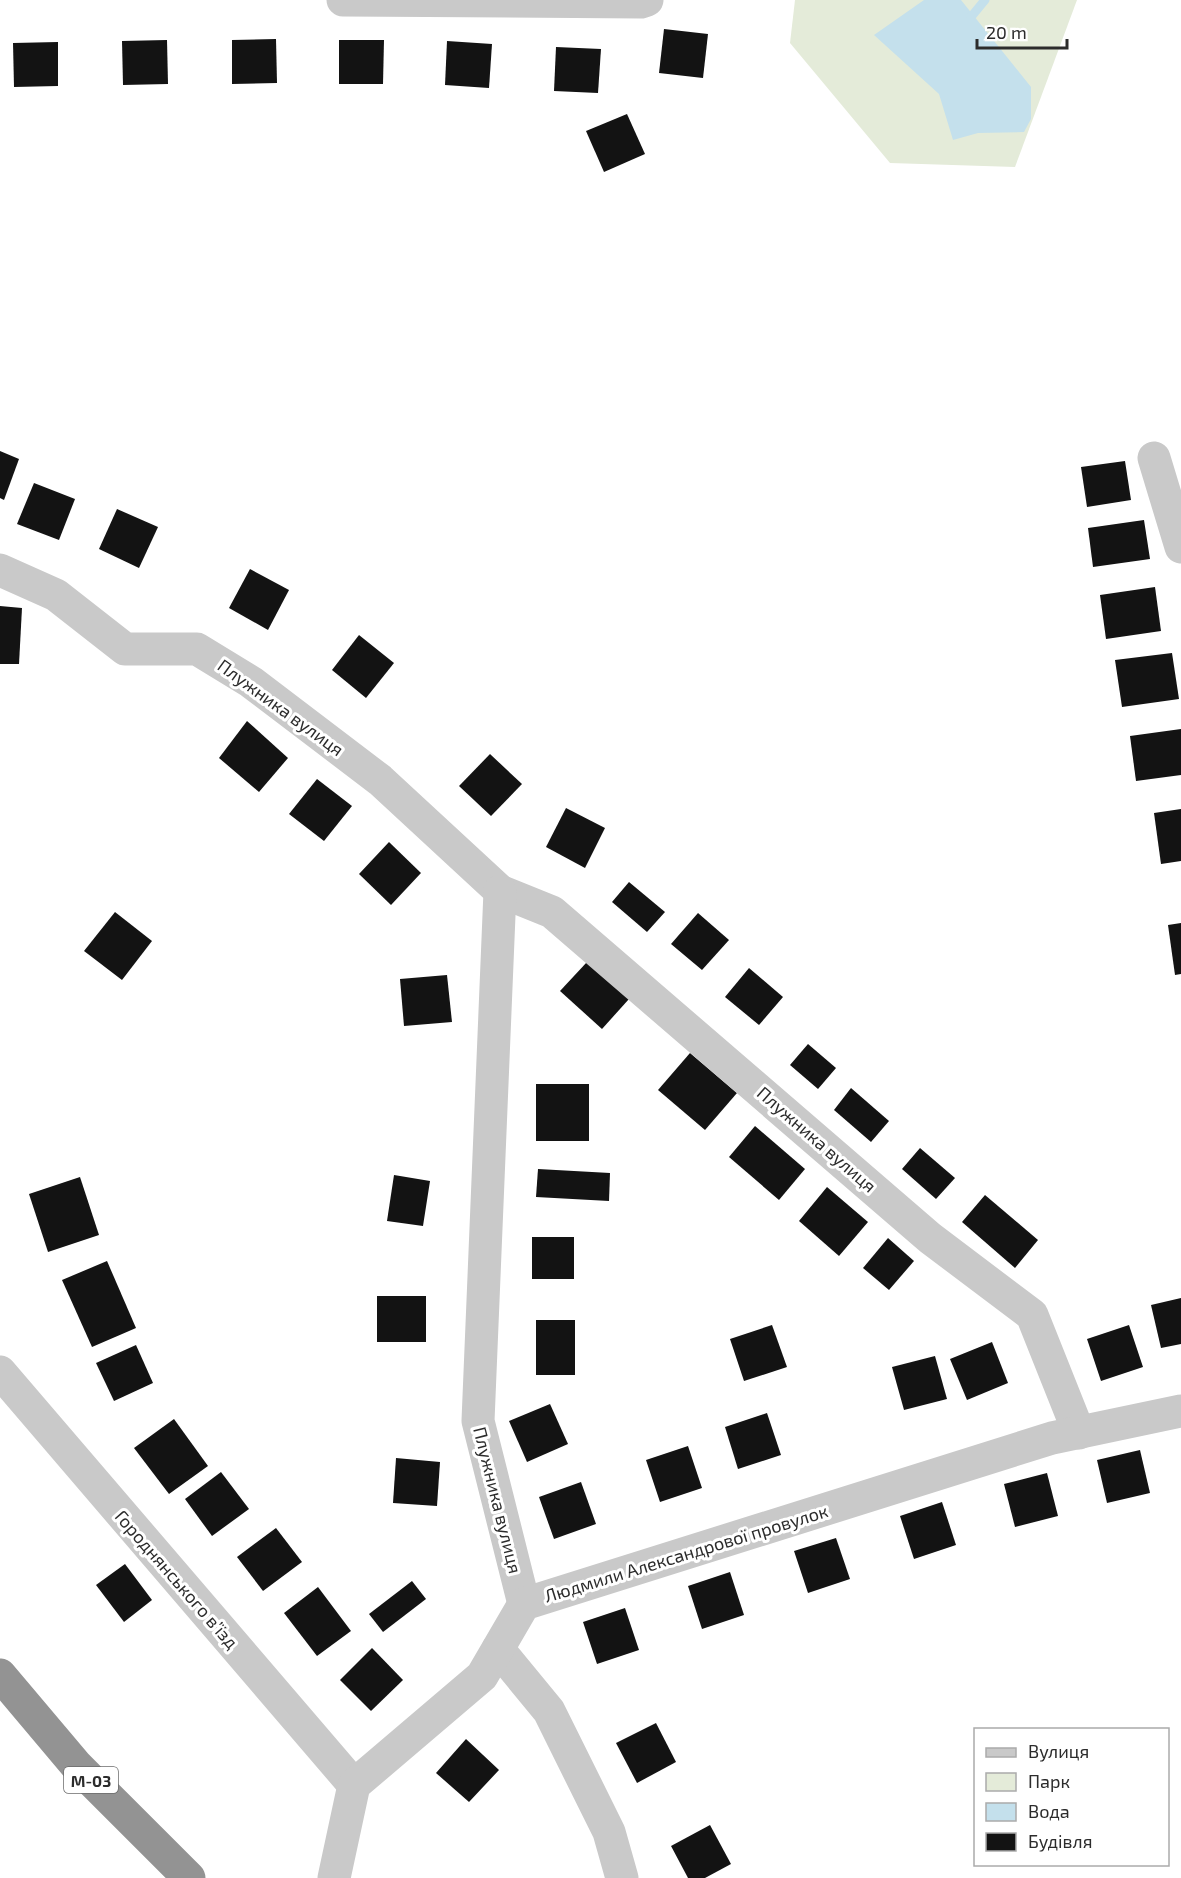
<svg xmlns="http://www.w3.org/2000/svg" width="1181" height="1878" viewBox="0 0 1181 1878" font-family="'Exo 2',sans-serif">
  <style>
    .green { fill: #e4ebd9 }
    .water { fill: #c4e0ec }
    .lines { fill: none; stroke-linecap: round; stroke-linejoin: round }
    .stream { stroke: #c4e0ec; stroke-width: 9 }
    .building { fill: #131313 }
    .minor { stroke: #c9c9c9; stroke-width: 33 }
    .highway { stroke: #939393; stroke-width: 33 }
    .labels { text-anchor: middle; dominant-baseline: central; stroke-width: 6; stroke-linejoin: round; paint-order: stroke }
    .shield { fill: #fff; stroke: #6b6b6b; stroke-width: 1.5 }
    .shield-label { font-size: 16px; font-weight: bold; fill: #2c2c2c }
    .street-label { font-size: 18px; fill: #2c2c2c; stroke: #fff }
  </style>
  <rect width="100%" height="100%" fill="#fff"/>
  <!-- green -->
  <polygon class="green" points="795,0 1077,0 1015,167 890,163 790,43"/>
  <!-- water -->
  <polygon class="water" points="924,0 961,0 1031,87 1031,119 1024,132 978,133 953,140 939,94 874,35"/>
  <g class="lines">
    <!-- stream -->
    <polyline class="stream" points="971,17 985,0"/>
  </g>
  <!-- building -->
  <g class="building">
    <polygon points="664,29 708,34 703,78 659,73"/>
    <polygon points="276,39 277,83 232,84 232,40"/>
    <polygon points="167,40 168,84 123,85 122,41"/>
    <polygon points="339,40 384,40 383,84 339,84"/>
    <polygon points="447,41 492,44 489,88 445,85"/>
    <polygon points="58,42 58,86 14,87 13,43"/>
    <polygon points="556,47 601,49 598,93 554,91"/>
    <polygon points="627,114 645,154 604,172 586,131"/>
    <polygon points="0,451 19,459 4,500 0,498"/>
    <polygon points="1125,461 1131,500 1087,507 1081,467"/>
    <polygon points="34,483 75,499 59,540 17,524"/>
    <polygon points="117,509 158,527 139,568 99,549"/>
    <polygon points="1144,520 1150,559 1093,567 1088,528"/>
    <polygon points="250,569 289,590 268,630 229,608"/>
    <polygon points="1155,587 1161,631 1106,639 1100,595"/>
    <polygon points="0,606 22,608 19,664 0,664"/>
    <polygon points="359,635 394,663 366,698 332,670"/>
    <polygon points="1172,653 1179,699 1122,707 1115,660"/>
    <polygon points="247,721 288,758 259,792 219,758"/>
    <polygon points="1181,729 1181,775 1136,781 1130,736"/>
    <polygon points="490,754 522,784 491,816 459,786"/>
    <polygon points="317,779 352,806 324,841 289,814"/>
    <polygon points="566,808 605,828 585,868 546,847"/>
    <polygon points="1181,809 1181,861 1161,864 1154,813"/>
    <polygon points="389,842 421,873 391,905 359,874"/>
    <polygon points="629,882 665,912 647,932 612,902"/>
    <polygon points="115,912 152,941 122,980 84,951"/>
    <polygon points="698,913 729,940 702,970 671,944"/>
    <polygon points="1181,923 1181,974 1175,975 1168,925"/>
    <polygon points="587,962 629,999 602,1029 560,991"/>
    <polygon points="749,968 783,997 759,1025 725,997"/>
    <polygon points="447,975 452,1022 404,1026 400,979"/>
    <polygon points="808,1044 836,1068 818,1089 790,1065"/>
    <polygon points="690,1053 737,1093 705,1130 658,1090"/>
    <rect x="536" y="1084" width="53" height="57"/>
    <polygon points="851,1088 889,1121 871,1142 834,1110"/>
    <polygon points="755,1126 805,1169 779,1200 729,1157"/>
    <polygon points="920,1148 955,1178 936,1199 902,1169"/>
    <polygon points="538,1169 610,1173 609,1201 536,1197"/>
    <polygon points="394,1175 430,1181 423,1226 387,1221"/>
    <polygon points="80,1177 99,1235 48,1252 29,1194"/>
    <polygon points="827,1187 868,1222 839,1256 799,1221"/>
    <polygon points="985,1195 1038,1240 1015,1268 962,1222"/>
    <rect x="532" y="1237" width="42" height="42"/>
    <polygon points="888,1238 914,1261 889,1290 863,1268"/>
    <polygon points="107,1261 136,1328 92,1347 62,1280"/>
    <rect x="377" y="1296" width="49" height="46"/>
    <polygon points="1181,1298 1181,1344 1161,1348 1151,1305"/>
    <rect x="536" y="1320" width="39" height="55"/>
    <polygon points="772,1325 787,1367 744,1381 730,1339"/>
    <polygon points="1129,1325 1143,1367 1101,1381 1087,1339"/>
    <polygon points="992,1342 1008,1383 967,1400 950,1359"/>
    <polygon points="136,1345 153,1383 114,1401 96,1363"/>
    <polygon points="935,1356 947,1399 904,1410 892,1367"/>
    <polygon points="550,1404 568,1444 527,1462 509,1421"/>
    <polygon points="767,1413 781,1455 738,1469 725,1427"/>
    <polygon points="174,1419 208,1466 169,1494 134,1448"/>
    <polygon points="688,1446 702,1488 660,1502 646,1460"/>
    <polygon points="1140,1450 1150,1493 1107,1503 1097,1460"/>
    <polygon points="396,1458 440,1462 437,1506 393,1503"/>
    <polygon points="221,1472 249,1509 212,1536 185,1499"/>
    <polygon points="1047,1473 1058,1516 1015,1527 1004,1484"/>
    <polygon points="581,1482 596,1524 554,1539 539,1497"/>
    <polygon points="942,1502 956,1545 914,1559 900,1516"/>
    <polygon points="276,1528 302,1562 263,1591 237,1557"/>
    <polygon points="836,1538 850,1579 808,1593 794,1551"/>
    <polygon points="125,1564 152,1600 124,1622 96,1585"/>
    <polygon points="730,1572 744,1615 702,1629 688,1586"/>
    <polygon points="412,1581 426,1599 383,1632 369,1614"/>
    <polygon points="318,1587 351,1631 317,1656 284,1613"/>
    <polygon points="625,1608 639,1650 597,1664 583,1622"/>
    <polygon points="372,1648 403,1680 371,1711 340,1680"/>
    <polygon points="656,1723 676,1762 637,1783 616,1743"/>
    <polygon points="466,1739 499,1770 469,1802 436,1773"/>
    <polygon points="710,1825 731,1864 705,1878 688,1878 671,1846"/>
  </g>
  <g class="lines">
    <!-- minor -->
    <g class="minor">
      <polyline points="343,0 641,2 647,0"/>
      <polyline points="1154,458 1181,547"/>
      <polyline points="0,570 56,595 125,649 197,649 251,682 380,780 500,891 552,912 930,1238 1032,1315 1079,1433"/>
      <polyline points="500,891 478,1421 524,1604"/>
      <polyline points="0,1372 354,1785"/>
      <polyline points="498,1649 549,1711 609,1832 622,1878"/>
      <polyline points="334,1878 354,1785 482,1676 524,1604 1052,1438 1181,1411"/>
    </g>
    <!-- highway -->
    <polyline class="highway" points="0,1675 76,1765 189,1878"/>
  </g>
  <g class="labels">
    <!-- shield labels -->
    <rect class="shield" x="64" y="1767" width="54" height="26" rx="4.5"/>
    <g class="shield-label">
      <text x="91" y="1780">М-03</text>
    </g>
    <!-- street labels -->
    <g class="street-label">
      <text transform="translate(281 707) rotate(36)">Плужника вулиця</text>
      <text transform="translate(817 1139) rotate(41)">Плужника вулиця</text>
      <text transform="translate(498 1500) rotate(76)">Плужника вулиця</text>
      <text transform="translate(686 1553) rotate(-17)">Людмили Александрової провулок</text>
      <text transform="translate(177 1579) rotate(49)">Городнянського в’їзд</text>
    </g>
  </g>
  <!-- legend -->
  <rect x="974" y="1728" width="195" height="138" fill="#ffffff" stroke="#ababab" stroke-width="1.5"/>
  <rect x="986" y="1748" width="30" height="9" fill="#c9c9c9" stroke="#ababab" stroke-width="1.5"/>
  <text x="1028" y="1758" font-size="18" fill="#2c2c2c">Вулиця</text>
  <rect x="986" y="1773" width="30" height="18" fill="#e4ebd9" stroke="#ababab" stroke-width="1.5"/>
  <text x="1028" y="1788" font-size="18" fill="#2c2c2c">Парк</text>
  <rect x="986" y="1803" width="30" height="18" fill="#c4e0ec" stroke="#ababab" stroke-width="1.5"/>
  <text x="1028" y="1818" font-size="18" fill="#2c2c2c">Вода</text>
  <rect x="986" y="1833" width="30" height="18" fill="#131313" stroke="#ababab" stroke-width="1.5"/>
  <text x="1028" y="1848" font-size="18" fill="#2c2c2c">Будівля</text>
  <!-- scale -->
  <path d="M977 39v9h90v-9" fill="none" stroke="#2c2c2c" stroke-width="3"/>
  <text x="986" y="39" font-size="18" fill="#2c2c2c" stroke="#ffffff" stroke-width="4.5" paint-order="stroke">20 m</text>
</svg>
